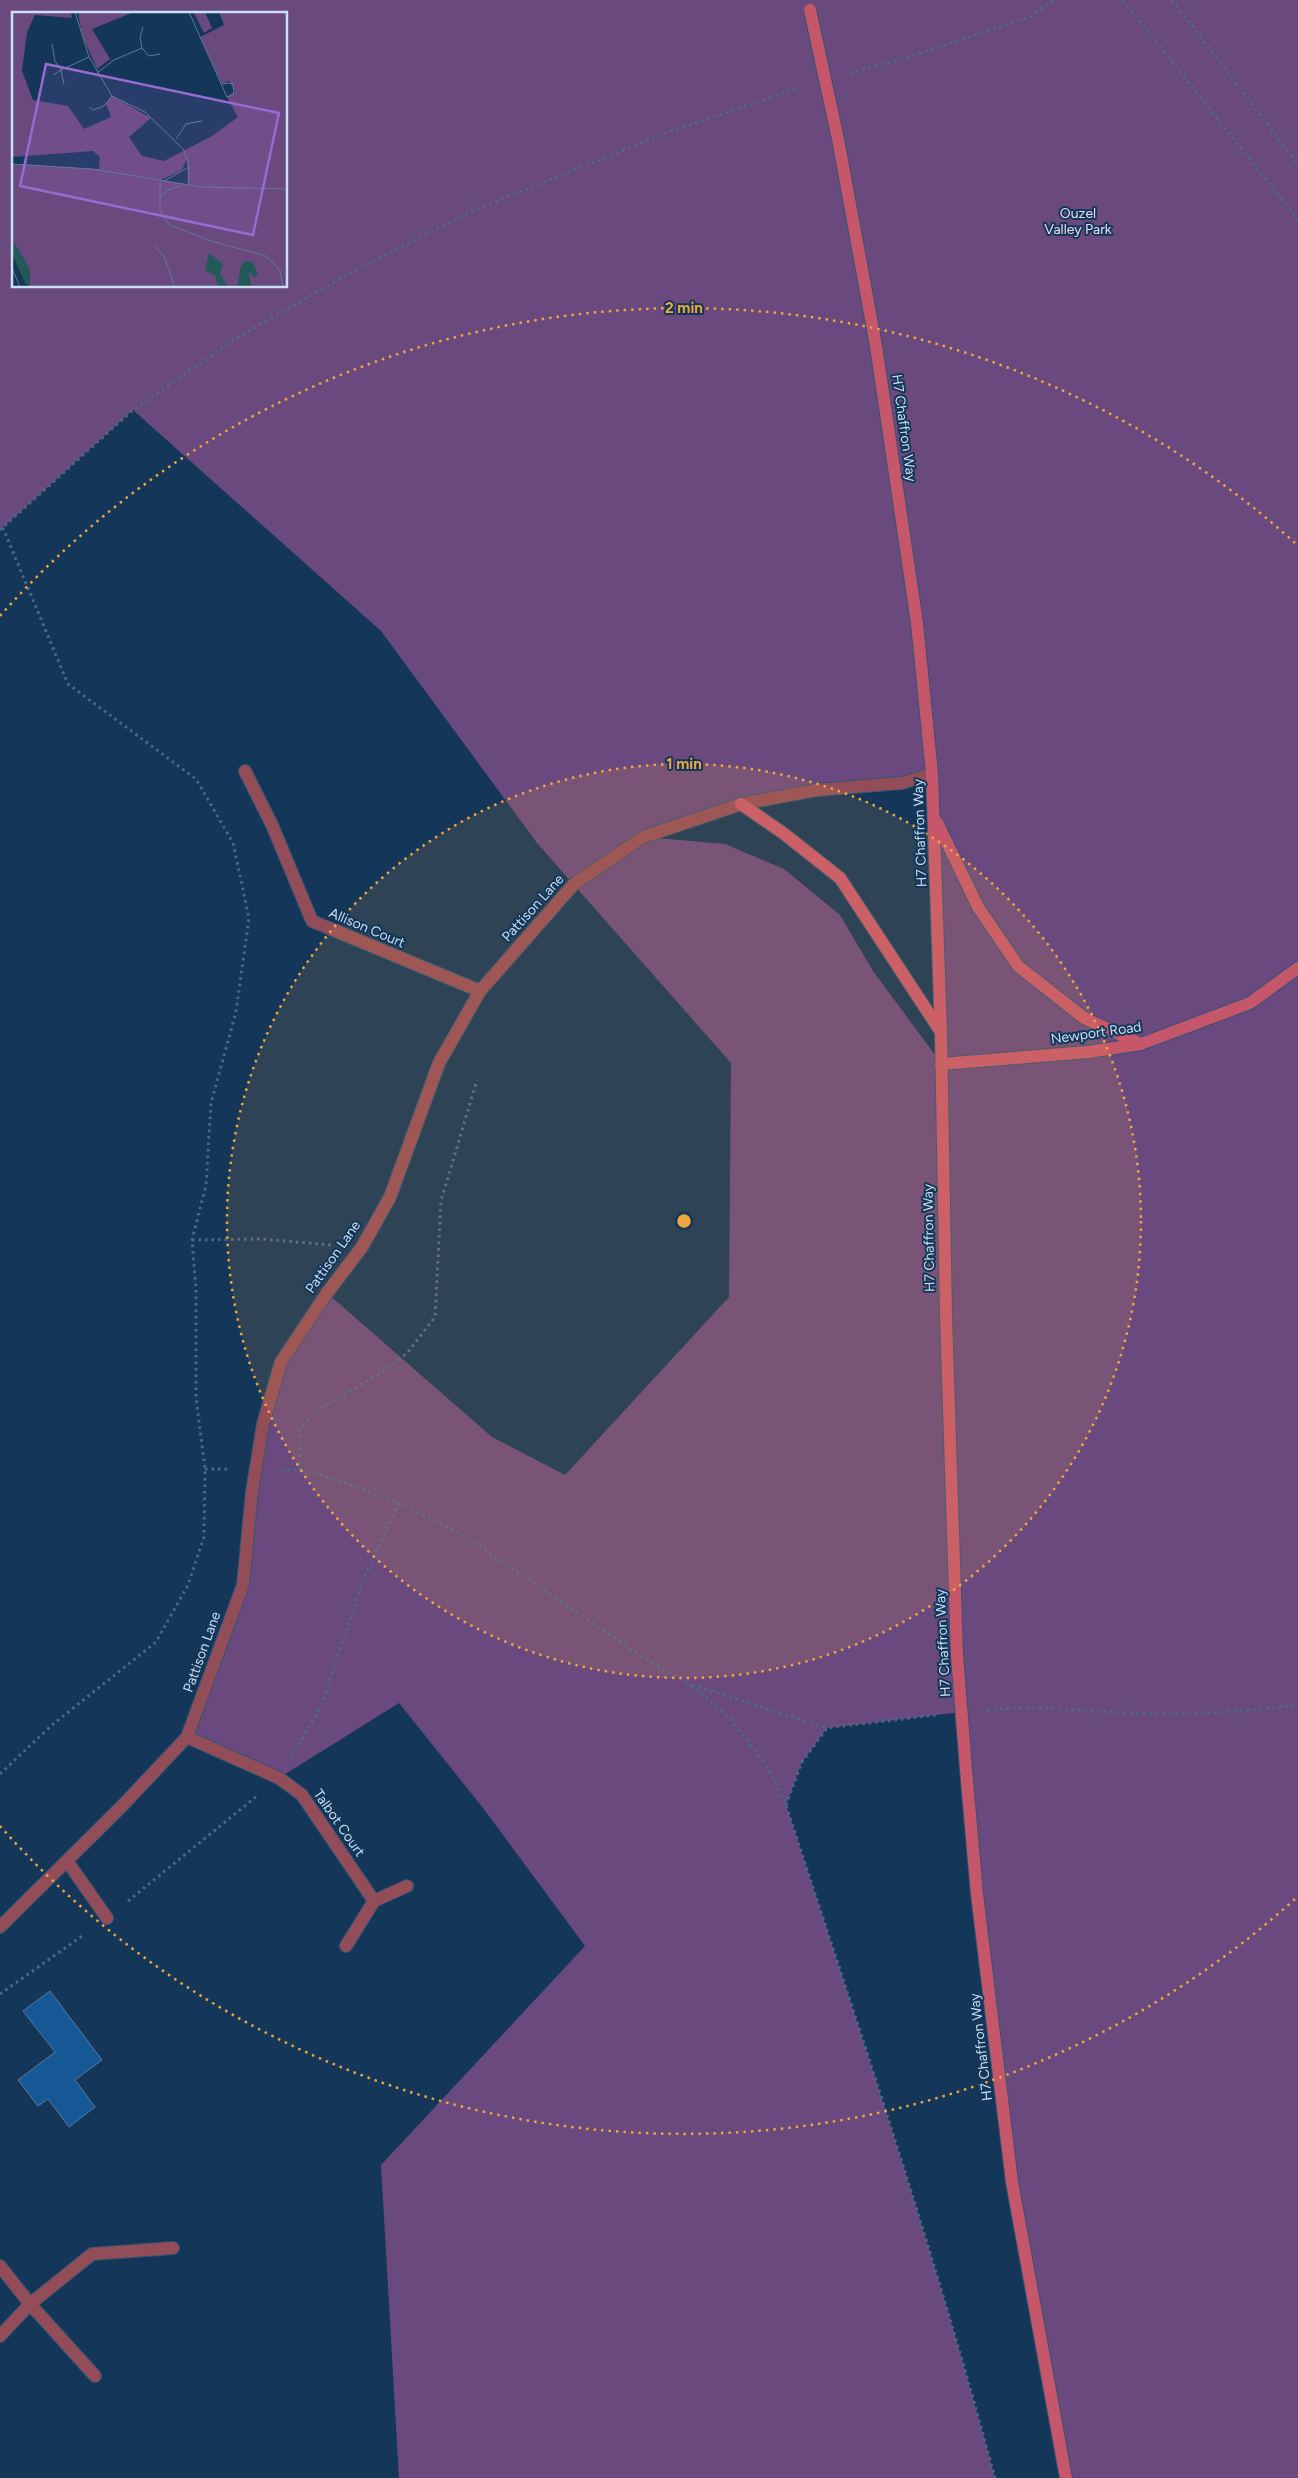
<svg xmlns="http://www.w3.org/2000/svg" width="1298" height="2478" viewBox="0 0 1298 2478" font-family="Figtree,sans-serif">
  <style>
    .green { fill: #6a497e; fill-rule: evenodd }
    .building { fill: #165795; stroke: #577aa2 }
    .lines { fill: none; stroke-linecap: round; stroke-linejoin: round }
    .lane-casing { stroke: #355474; stroke-width: 14 }
    .street-casing { stroke: #355474; stroke-width: 14 }
    .secondary-casing { stroke: #355474; stroke-width: 14 }
    .path { stroke: #4c6a88; stroke-width: 3; stroke-dasharray: 2.5 4; stroke-linecap: butt }
    .lane { stroke: #934d58; stroke-width: 12 }
    .street { stroke: #934d58; stroke-width: 12 }
    .secondary { stroke: #c6576b; stroke-width: 12 }
    .secondary-bridge-casing { stroke: #355474; stroke-width: 14; stroke-linecap: butt }
    .secondary-bridge { stroke: #c6576b; stroke-width: 12 }
    .ring { fill: none; stroke: #f0a63e; stroke-width: 2.5; stroke-dasharray: 2.5 5 }
    .labels { text-anchor: middle; dominant-baseline: central; stroke-width: 4; stroke-linejoin: round; paint-order: stroke }
    .park-label { font-size: 14px; fill: #ecdef6; stroke: #143658 }
    .street-label { font-size: 14px; fill: #cbdff5; stroke: #143658 }
    .inset-road { fill: none; stroke: #5d7a97; stroke-width: 1 }
    .view { fill: #976bd2; fill-opacity: 0.15; stroke: #976bd2; stroke-width: 2.5 }
    .inset-edge { fill: none; stroke: #cbdff5; stroke-width: 2.5 }
    .centre { fill: #f0a63e; stroke: #143658; stroke-width: 2.5 }
    .ring-label { font-size: 15px; text-anchor: middle; font-weight: bold; fill: #f0a63e; stroke: #143658; stroke-width: 4; stroke-linejoin: round; paint-order: stroke }
  </style>
  <rect width="100%" height="100%" fill="#143658"/>
  <!-- green -->
  <path class="green" d="M0 0H1298V2478H1065L1013 2185 961 1712 827 1728 802 1762 786 1805C859 2028 934 2251 995 2478H399L381 2165 585 1946 483 1808 399 1703 279 1778 187 1737 243 1585 263 1424 281 1362 327 1293 492 1437 565 1475 729 1297 731 1063 537 843 381 631 133 410 0 530ZM14 14H286V286H14ZM932 774 941 1063 873 971 840 915 784 869 725 844 645 837 741 804Z"/>
  <!-- building -->
  <polygon class="building" points="50,1991 102,2060 75,2080 95,2107 69,2127 48,2099 38,2106 18,2080 55,2052 23,2011"/>
  <g class="lines">
    <!-- lane casing -->
    <g class="lane-casing">
      <polyline id="lane" points="67,1861 107,1918"/>
    </g>
    <!-- street casing -->
    <g class="street-casing">
      <g id="street">
        <polyline points="245,771 272,825 312,921 480,991"/>
        <polyline points="187,1737 279,1778 302,1795 374,1901 346,1946"/>
        <polyline points="374,1901 407,1886"/>
        <polyline points="0,1927 123,1805 187,1737 243,1585 252,1492 263,1424 281,1362 327,1293 362,1247 390,1197 439,1063 480,991 574,884 643,837 741,804 816,790 902,783 932,774"/>
        <polyline points="0,2266 30,2304 92,2254 173,2248"/>
        <polyline points="0,2336 30,2304 95,2376"/>
      </g>
    </g>
    <!-- secondary casing -->
    <g class="secondary-casing">
      <g id="secondary">
        <polyline points="838,139 876,346 917,623 932,774 941,1032 946,1316 957,1655"/>
        <polyline points="741,804 783,833 840,878 941,1032"/>
        <polyline points="937,822 978,907 1018,966 1084,1018 1141,1044"/>
        <polyline points="941,1064 1088,1052 1141,1044 1250,1003 1298,968"/>
        <polyline points="967,1781 977,1894 1012,2182 1066,2478"/>
      </g>
    </g>
    <!-- path -->
    <g class="path">
      <polyline points="1123,0 1298,220"/>
      <polyline points="1172,0 1298,164"/>
      <polyline points="850,73 915,55 1030,17 1053,0"/>
      <polyline points="0,530 133,410 235,339 354,271 470,212 664,134 800,87"/>
      <polyline points="192,1240 262,1239 331,1245"/>
      <polyline points="205,1469 230,1469"/>
      <path d="M281 1470H300L344 1482 399 1503 458 1532 632 1650 689 1684 730 1718 768 1768 786 1805C859 2028 934 2251 995 2478"/>
      <polyline points="300,1470 299,1429 318,1410 386,1370 408,1352 435,1317 441,1201 477,1080"/>
      <polyline points="692,1685 827,1728"/>
      <path d="M987 1710C1046 1704 1106 1714 1165 1714 1210 1714 1254 1710 1298 1705"/>
      <polyline points="292,1756 321,1706 363,1580 399,1503"/>
      <polyline points="0,1774 52,1725 156,1642 188,1585 204,1537 205,1469 196,1397 196,1289 192,1240 206,1185 211,1103 236,1012 249,918 233,843 196,779 68,684 3,528"/>
      <polyline points="786,1805 802,1762 827,1728 936,1715"/>
      <polyline points="128,1901 257,1796"/>
      <polyline points="0,1994 85,1934"/>
    </g>
    <!-- lane -->
    <use href="#lane" class="lane"/>
    <!-- street -->
    <use href="#street" class="street"/>
    <!-- secondary -->
    <use href="#secondary" class="secondary"/>
    <!-- secondary-bridge casing -->
    <g class="secondary-bridge-casing">
      <g id="secondary-bridge">
        <polyline points="810,10 838,139"/>
        <polyline points="957,1655 967,1781"/>
      </g>
    </g>
    <!-- secondary-bridge -->
    <use href="#secondary-bridge" class="secondary-bridge"/>
  </g>
  <!-- distance rings -->
  <circle cx="684" cy="1221" r="457" fill="#f0a63e" fill-opacity=".12"/>
  <g class="ring">
    <circle cx="684" cy="1221" r="457"/>
    <path d="M1295 1899A913 913 0 0 1 0 1826M0 616A913 913 0 0 1 1295 543"/>
  </g>
  <g class="labels">
    <!-- park labels -->
    <g class="park-label">
      <text x="1078" y="213">Ouzel<tspan x="1078" dy="16">Valley Park</tspan></text>
    </g>
    <!-- street labels -->
    <g class="street-label">
      <text transform="translate(904 428) rotate(82)">H7 Chaffron Way</text>
      <text transform="translate(920 833) rotate(-92)">H7 Chaffron Way</text>
      <text transform="translate(533 908) rotate(-48)">Pattison Lane</text>
      <text transform="translate(367 928) rotate(23)">Allison Court</text>
      <text transform="translate(1096 1033) rotate(-8)">Newport Road</text>
      <text transform="translate(929 1238) rotate(-91)">H7 Chaffron Way</text>
      <text transform="translate(333 1257) rotate(-55)">Pattison Lane</text>
      <text transform="translate(943 1643) rotate(-93)">H7 Chaffron Way</text>
      <text transform="translate(202 1652) rotate(-70)">Pattison Lane</text>
      <text transform="translate(339 1823) rotate(55)">Talbot Court</text>
      <text transform="translate(981 2047) rotate(-97)">H7 Chaffron Way</text>
    </g>
  </g>
  <!-- overview -->
  <g transform="translate(12 12)">
    <rect width="275" height="275" fill="#143658"/>
    <path d="M0 0H59L60 6 23 3 15 20 10 59 21 88 56 94 72 117 99 105 94 92 100 84 139 106 117 125 130 144 152 149 200 124 226 105 215 85 223 79 217 69 210 72 188 25 212 13 207 0H275V275H18L17 256 0 228V152L87 157 88 145 81 139 0 145ZM175 147 176 173 149 168 170 158ZM66 0H122L80 17 98 47 85 57 70 23ZM193 0 200 16 192 21 182 1Z" fill="#6a497e" fill-rule="evenodd"/>
    <path d="M0 228 17 256 18 275 13 271 0 242ZM197 241 211 252 208 262 216 275H206L203 263 193 259ZM234 249 241 250 246 264 242 265 237 260 239 275H225L229 254Z" fill="#215a58"/>
    <path class="inset-road" d="M63 0 77 45 100 84 133 100 172 138 177 155 176 174M177 0 215 85 222 82 221 71 210 72M40 32 43 49 49 58 41 63M130 36 137 44 148 42M85 61 102 48 130 36 128 25 131 15M52 72 49 58 77 45M77 95 81 98 92 94 100 84M164 127 174 112 190 109M0 152 80 157 190 175 275 177M148 169V199L158 213 199 229 254 244 268 258 271 275M152 169 177 155M147 187 156 178 170 173M142 234 152 244 163 275M0 256 8 275"/>
    <path class="view" d="M34 52 267 101 241 223 8 174Z"/>
    <rect width="275" height="275" class="inset-edge"/>
  </g>
  <circle cx="684" cy="1221" r="8" class="centre"/>
  <g class="ring-label">
    <text x="684" y="313">2 min</text>
    <text x="684" y="769">1 min</text>
  </g>
</svg>
